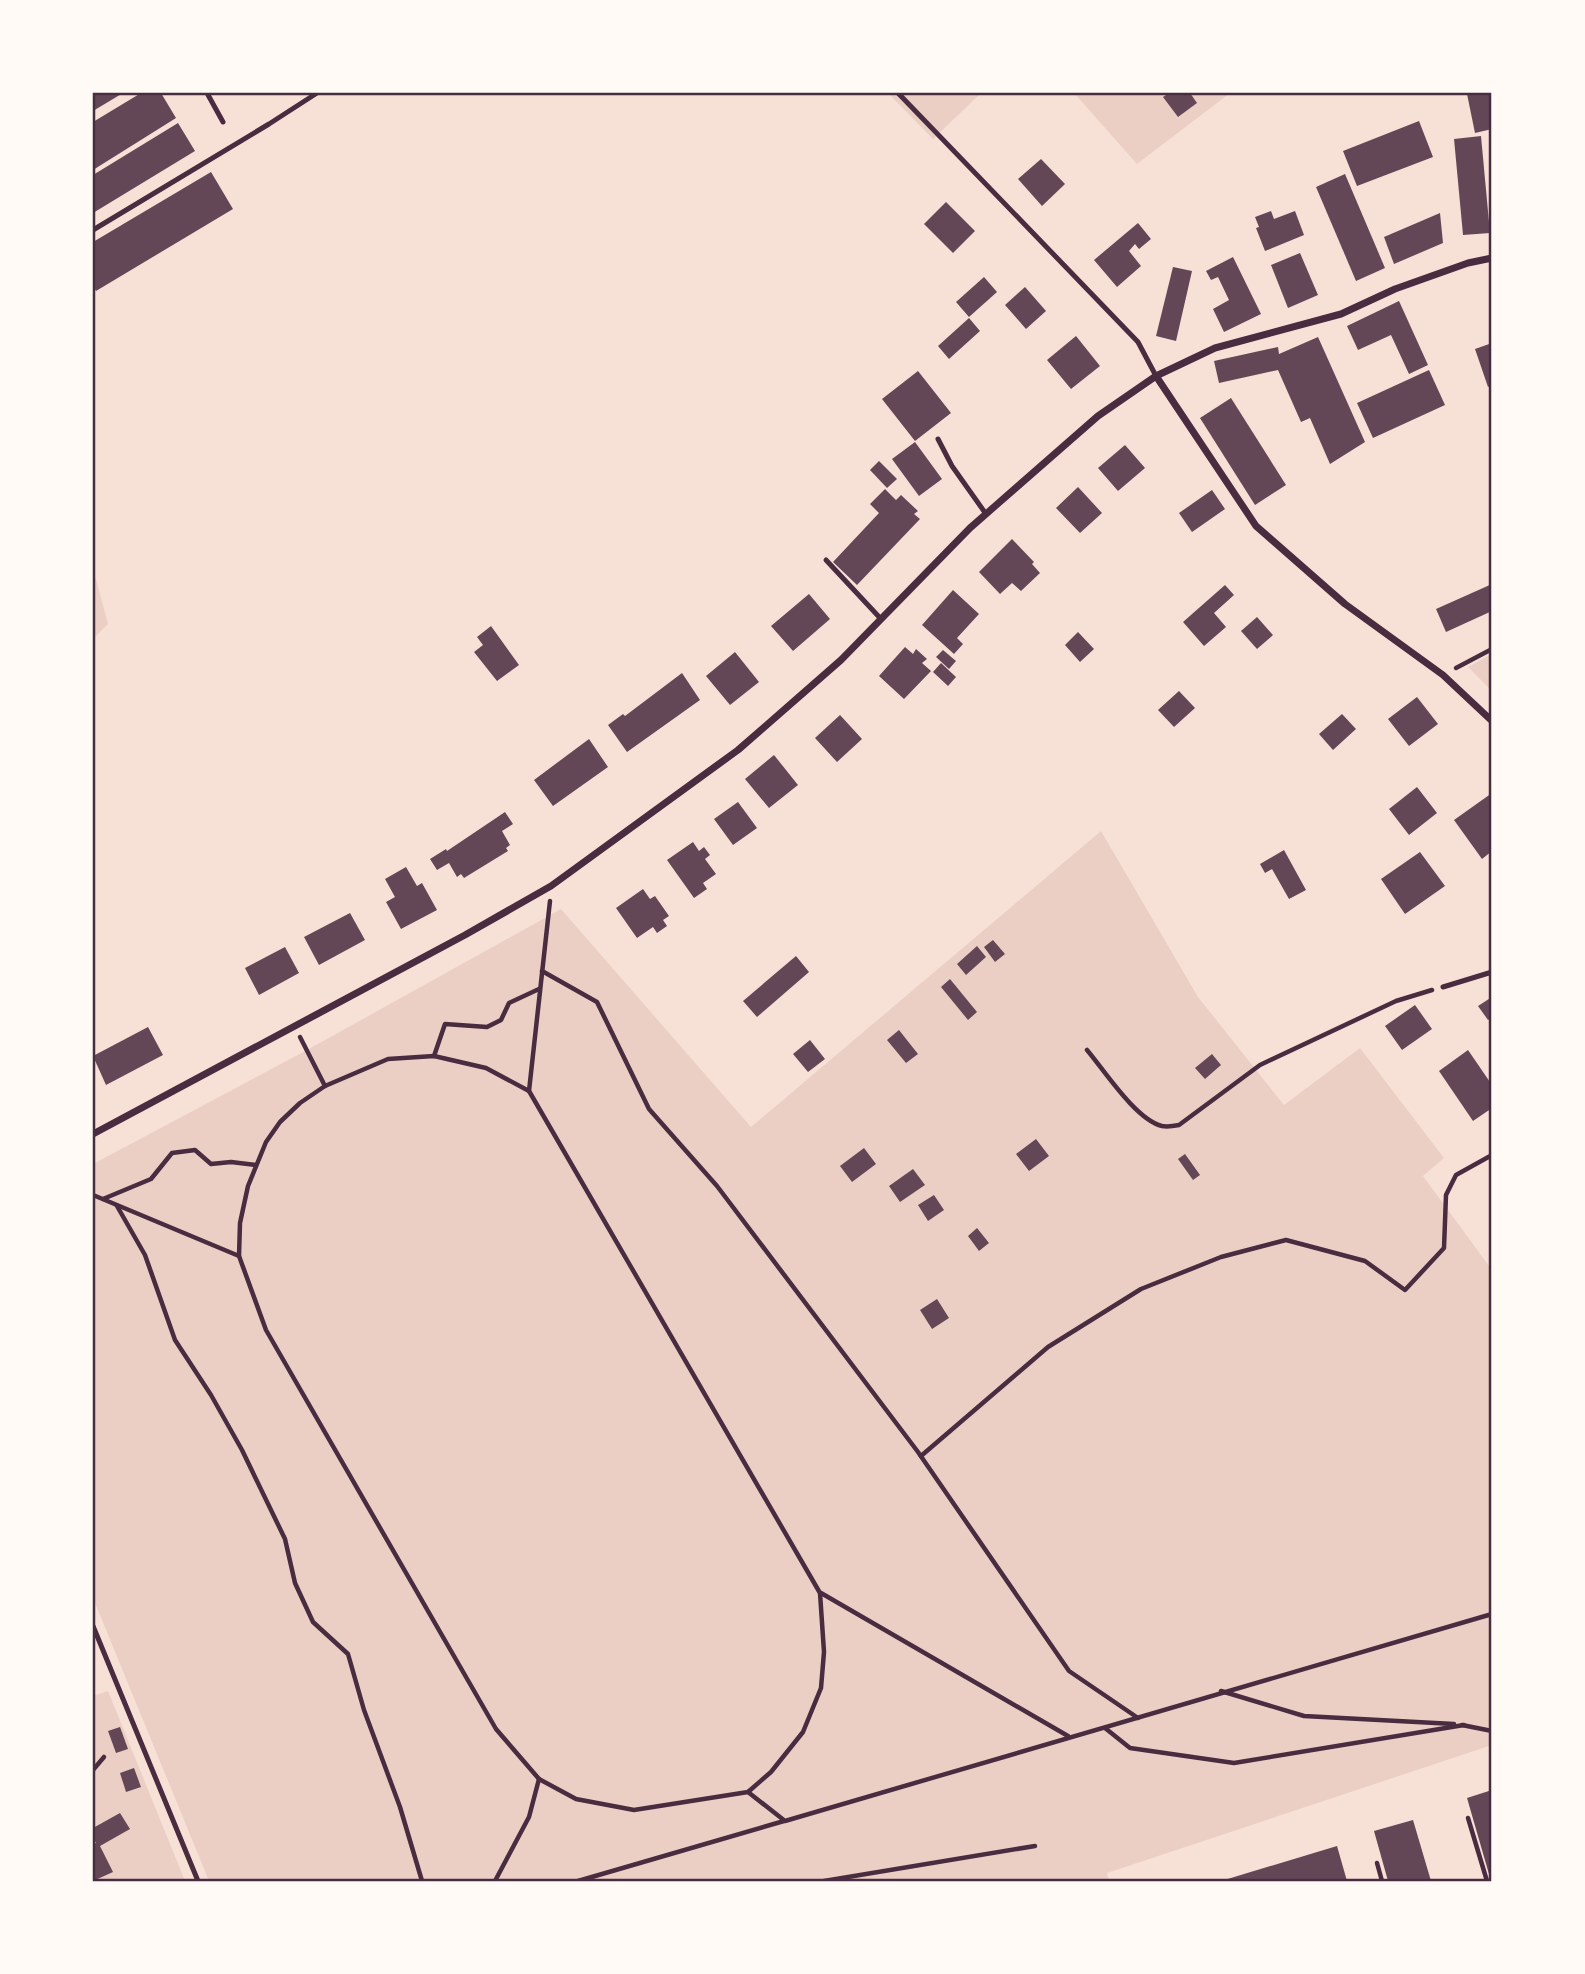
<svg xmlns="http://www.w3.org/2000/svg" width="1585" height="1974" viewBox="0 0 1585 1974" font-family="'Asap Condensed',sans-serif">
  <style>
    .green { fill: #ebcfc5 }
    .building { fill: #644757 }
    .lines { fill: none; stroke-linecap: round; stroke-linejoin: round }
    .path { stroke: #4a2c40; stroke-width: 4.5 }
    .service { stroke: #4a2c40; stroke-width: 5 }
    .minor { stroke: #4a2c40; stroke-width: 7 }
    .neatline { fill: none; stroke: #4a2c40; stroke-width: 2.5 }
  </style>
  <rect width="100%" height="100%" fill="#f7e1d7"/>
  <!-- green -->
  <g class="green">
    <polygon points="888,93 981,93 933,139"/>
    <polygon points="1074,93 1230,93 1137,164"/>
    <polygon points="93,568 108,624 93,639"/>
    <polygon points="1492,654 1492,691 1468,667"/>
    <polygon points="1101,831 1198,997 1284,1105 1360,1048 1444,1158 1423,1176 1492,1270 1492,1745 1107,1873 1109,1881 209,1881 93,1598 93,1164 307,1050 561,909 751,1127"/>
    <polygon points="108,1691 185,1881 93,1881 93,1696"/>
  </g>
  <!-- building -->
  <g class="building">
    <polygon points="93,93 123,93 93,111"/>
    <polygon points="141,93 161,93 176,118 93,170 93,122"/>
    <polygon points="1169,93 1190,93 1197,103 1178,117 1163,97"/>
    <polygon points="1474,93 1492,93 1492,129 1475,133 1467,94"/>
    <polygon points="1419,121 1433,157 1357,186 1343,151"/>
    <polygon points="178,123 195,151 93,213 93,175"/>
    <polygon points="1481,136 1490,233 1463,235 1454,139"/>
    <polygon points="1041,159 1065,184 1042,206 1018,179"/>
    <polygon points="211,172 233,209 96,291 93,286 93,242"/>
    <polygon points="1345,174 1385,268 1356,281 1316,187"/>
    <polygon points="946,202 975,231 953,253 924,224"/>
    <polygon points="1271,211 1274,219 1295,211 1304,235 1265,251 1256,228 1259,227 1255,217"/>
    <polygon points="1440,213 1443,243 1394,264 1384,237"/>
    <polygon points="1138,223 1151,239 1139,249 1135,244 1129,251 1141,266 1117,287 1094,260"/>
    <polygon points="1300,253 1318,295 1288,308 1271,265"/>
    <polygon points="1233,257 1261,314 1224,332 1213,309 1229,300 1218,277 1211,280 1206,271"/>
    <polygon points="1173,267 1192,271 1176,341 1156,336"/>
    <polygon points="984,277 997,292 969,317 956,302"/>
    <polygon points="1025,287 1046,311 1026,329 1005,305"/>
    <polygon points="1399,301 1428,365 1409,374 1391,335 1358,350 1347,326"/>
    <polygon points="969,318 980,331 949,359 938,346"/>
    <polygon points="1076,336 1100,366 1071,389 1047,360"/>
    <polygon points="1318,337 1365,442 1330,464 1310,418 1301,422 1278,370 1219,383 1214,361 1278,347 1279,354"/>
    <polygon points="1492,343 1492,385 1488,387 1475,349"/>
    <polygon points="1429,370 1445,405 1373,438 1357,403"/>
    <polygon points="918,371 951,413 915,441 882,399"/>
    <polygon points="1231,398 1286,485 1255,505 1200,418"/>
    <polygon points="915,442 942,479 919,496 892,459"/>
    <polygon points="1125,445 1145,468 1118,491 1098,468"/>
    <polygon points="879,461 897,479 887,488 870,470"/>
    <polygon points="1078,487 1102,513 1080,533 1056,508"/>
    <polygon points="885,489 896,500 901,495 918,511 914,514 920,519 857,585 833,562 879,513 870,504"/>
    <polygon points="1212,490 1225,509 1192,532 1179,513"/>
    <polygon points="1012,539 1034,562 1032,564 1040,573 1021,591 1012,583 1000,594 979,572"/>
    <polygon points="1492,584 1492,611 1446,632 1436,609"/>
    <polygon points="1225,585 1234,595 1214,613 1226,627 1204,646 1183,622"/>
    <polygon points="953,590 979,614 957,638 963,644 954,654 922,625"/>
    <polygon points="809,594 830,619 793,651 771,626"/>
    <polygon points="1257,617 1273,635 1257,649 1241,631"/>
    <polygon points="491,626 519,665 497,681 474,652 483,645 477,637"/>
    <polygon points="1078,632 1094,649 1080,662 1065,645"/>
    <polygon points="905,647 913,654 916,649 927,659 922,663 931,671 904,699 879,676"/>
    <polygon points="943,650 956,661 949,669 936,657"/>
    <polygon points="735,652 759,682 730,705 706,676"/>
    <polygon points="941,663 956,677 948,686 933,672"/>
    <polygon points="682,673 700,700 627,752 608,725 623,714 625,716"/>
    <polygon points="1179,691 1195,708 1174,727 1158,710"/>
    <polygon points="1417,697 1438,724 1409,746 1388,719"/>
    <polygon points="1342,714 1356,729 1333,750 1319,734"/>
    <polygon points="840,715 862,739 837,762 815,738"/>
    <polygon points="589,739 608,767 553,806 534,780"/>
    <polygon points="774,755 798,785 769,808 745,779"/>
    <polygon points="1417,787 1437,813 1409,835 1389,809"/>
    <polygon points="1492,793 1492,851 1482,859 1454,820"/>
    <polygon points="738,802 757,828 733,845 714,819"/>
    <polygon points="505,812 513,824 502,831 510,845 506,848 508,851 464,878 461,874 457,877 449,863 437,870 430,859 446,849 447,851"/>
    <polygon points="693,842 699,851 704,847 710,855 705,859 716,874 703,883 707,889 694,898 667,860"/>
    <polygon points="1284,850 1306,890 1289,899 1272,869 1265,873 1260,864"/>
    <polygon points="1420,852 1445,886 1405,914 1381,879"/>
    <polygon points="406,867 417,886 422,883 437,910 401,929 386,902 395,897 385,879"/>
    <polygon points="643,889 650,899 655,896 669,916 663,920 667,926 657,933 653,927 637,938 616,908"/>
    <polygon points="350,913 365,940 319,965 304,937"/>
    <polygon points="993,940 1005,954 995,962 984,947"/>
    <polygon points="977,946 986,957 966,975 957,964"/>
    <polygon points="285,947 299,973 259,995 245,968"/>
    <polygon points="796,956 809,972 757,1017 743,1001"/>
    <polygon points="950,979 977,1012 968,1020 941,987"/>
    <polygon points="1492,997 1492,1018 1488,1020 1478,1006"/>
    <polygon points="1415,1005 1432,1029 1402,1050 1385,1026"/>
    <polygon points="148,1027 163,1055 106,1085 93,1056"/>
    <polygon points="899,1030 918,1054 906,1063 887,1040"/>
    <polygon points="810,1040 825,1059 808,1072 793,1054"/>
    <polygon points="1468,1050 1492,1085 1492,1108 1473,1121 1439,1071"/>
    <polygon points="1212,1054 1221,1065 1205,1079 1195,1068"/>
    <polygon points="1036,1139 1049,1156 1029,1171 1016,1154"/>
    <polygon points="864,1148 876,1164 852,1182 840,1166"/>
    <polygon points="1185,1154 1200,1175 1193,1180 1178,1159"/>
    <polygon points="913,1169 925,1185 900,1202 889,1186"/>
    <polygon points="934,1195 944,1210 928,1221 918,1205"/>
    <polygon points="977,1228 989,1243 979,1251 968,1236"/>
    <polygon points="937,1299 949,1318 932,1329 920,1310"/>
    <polygon points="120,1727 128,1749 116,1753 108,1731"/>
    <polygon points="134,1768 141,1787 126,1792 120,1773"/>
    <polygon points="1492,1790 1492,1881 1491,1881 1467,1798"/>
    <polygon points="120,1813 130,1829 100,1846 113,1872 93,1881 93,1844 96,1843 93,1838 93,1828"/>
    <polygon points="1413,1820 1431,1881 1388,1881 1374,1831"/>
    <polygon points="1337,1846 1347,1881 1221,1881"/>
  </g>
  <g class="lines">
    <!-- path -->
    <g class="path">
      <polyline points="1456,668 1492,649"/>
      <polyline points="542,971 597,1002 649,1109 717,1186 918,1452 1069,1671 1138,1718"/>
      <polyline points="300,1037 325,1086"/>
      <path d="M1087 1050C1104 1070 1136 1120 1162 1126 1167 1127 1174 1126 1179 1125L1260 1065 1396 1001 1432 990"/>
      <polygon points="434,1056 486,1068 529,1091 820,1593 824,1652 821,1688 803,1732 771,1772 748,1792 634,1810 576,1799 539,1779 496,1729 266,1330 239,1256 240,1223 248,1186 266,1142 280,1122 300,1103 325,1086 388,1059"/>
      <polyline points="434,1056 445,1024 487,1027 501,1020 509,1003 539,989"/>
      <polyline points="529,1091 550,901"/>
      <polyline points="93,1195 239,1256"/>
      <polyline points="103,1199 151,1179 172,1153 195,1150 211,1164 231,1162 256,1165"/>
      <polyline points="117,1206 145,1255 175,1340 211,1395 242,1450 285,1539 295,1583 313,1622 348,1654 364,1710 400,1807 422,1881"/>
      <polyline points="921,1456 1048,1347 1141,1289 1221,1257 1286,1240 1365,1261 1405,1290 1444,1248 1446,1195 1456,1175 1492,1155"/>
      <polyline points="821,1593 1068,1736"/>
      <polyline points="1221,1691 1304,1716 1454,1724"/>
      <polyline points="1462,1725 1492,1731"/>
      <polyline points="1105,1728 1130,1748 1234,1763 1464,1725"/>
      <polyline points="93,1770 104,1757"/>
      <polyline points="748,1792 785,1821 1492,1614"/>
      <polyline points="1468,1818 1487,1881"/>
      <polyline points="1377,1863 1382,1881"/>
      <polyline points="495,1881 529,1817 539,1779"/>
      <polyline points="578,1881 784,1821"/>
      <polyline points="824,1881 1035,1846"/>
    </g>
    <!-- service -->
    <g class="service">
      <polyline points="207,93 223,122"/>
      <polyline points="898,93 1138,342 1156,376"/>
      <polyline points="93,230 269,124 317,93"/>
      <polyline points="938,439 952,466 986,514"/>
      <polyline points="826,560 881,619"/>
      <polyline points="1443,987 1492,972"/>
      <polyline points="93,1626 198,1881"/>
    </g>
    <!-- minor -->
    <g class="minor">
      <polyline points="1156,376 1256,526 1345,604 1443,675 1492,721"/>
      <polyline points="93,1134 465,935 551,886 738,750 841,660 970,528 1098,416 1156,376 1215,348 1341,314 1395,289 1468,263 1492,258"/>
    </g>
  </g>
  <!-- border -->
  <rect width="1585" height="1974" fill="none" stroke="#fffaf5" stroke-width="189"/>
  <rect x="94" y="94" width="1396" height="1786" class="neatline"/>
</svg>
